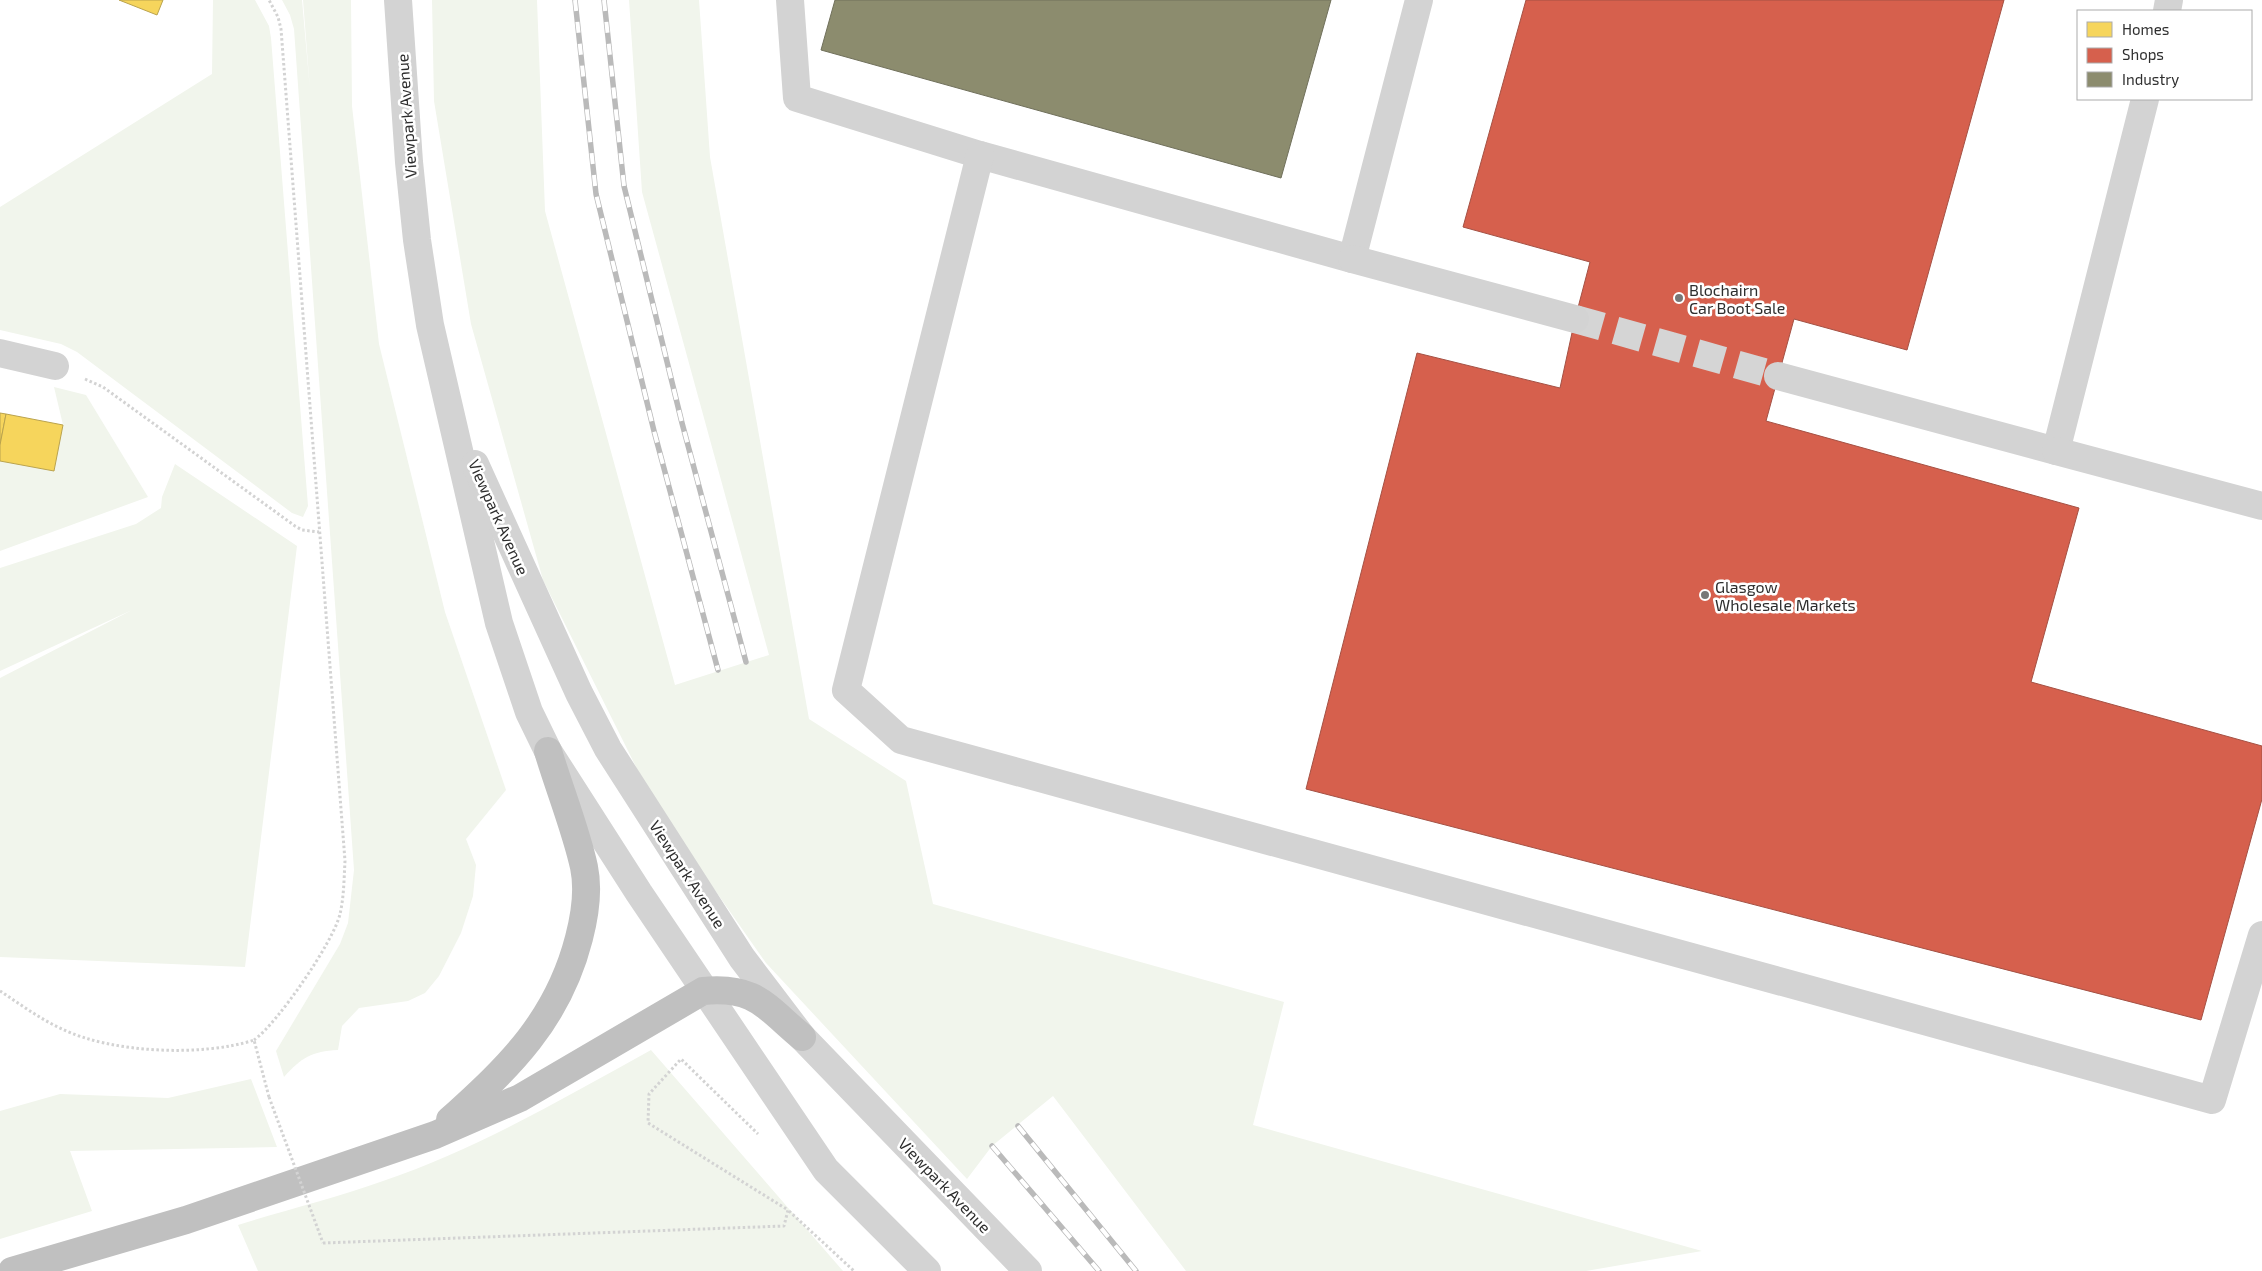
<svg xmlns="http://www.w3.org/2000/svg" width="2262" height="1271" viewBox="0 0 2262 1271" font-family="'Exo 2',sans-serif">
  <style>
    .green { fill: #f1f5ec }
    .homes { fill: #f6d55c; stroke: #baa34e }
    .shops { fill: #d6604d; stroke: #a45144 }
    .industry { fill: #8c8c6e; stroke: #70705b }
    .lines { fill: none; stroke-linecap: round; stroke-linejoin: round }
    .minor-tunnel { stroke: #d5d5d5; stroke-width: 28; stroke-dasharray: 28 14; stroke-linecap: butt }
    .path { stroke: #d3d3d3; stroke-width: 3; stroke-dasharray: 2.5 2.5; stroke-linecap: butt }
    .minor { stroke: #d3d3d3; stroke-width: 28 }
    .highway { stroke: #c0c0c0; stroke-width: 28 }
    .rail-casing { stroke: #bababa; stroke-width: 5.5 }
    .rail { stroke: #fff; stroke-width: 4; stroke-dasharray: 11; stroke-linecap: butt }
    .path-bridge { stroke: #d3d3d3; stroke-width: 3; stroke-dasharray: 2.5 2.5; stroke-linecap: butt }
    .poi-dot { fill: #777; stroke: #fff; stroke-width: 2 }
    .labels { text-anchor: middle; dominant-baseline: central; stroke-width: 5; stroke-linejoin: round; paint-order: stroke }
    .street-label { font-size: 16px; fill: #2e2e2e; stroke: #fff }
    .poi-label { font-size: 16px; fill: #2e2e2e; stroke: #fff; text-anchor: start }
  </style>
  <rect width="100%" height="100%" fill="#fff"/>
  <!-- green -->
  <g class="green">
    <polygon points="213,0 255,0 269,26 271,38 308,506 303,517 292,513 77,352 61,344 0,330 0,207 212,74"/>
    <path d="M282 0H302L310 90 303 0H351L352 106 379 344 445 612 506 790 466 839 476 865 473 896 461 933 439 976 425 993 408 1001 359 1008 342 1026 338 1050C312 1051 301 1058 284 1077L276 1051 340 944 348 923 354 870 294 29 290 15Z"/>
    <polygon points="432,0 537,0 545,211 675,685 769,655 642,192 629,0 699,0 710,157 809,719 906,781 933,904 1284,1002 1253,1125 1702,1251 1586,1271 1186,1271 1053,1096 992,1146 967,1179 766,963 654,803 543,580 471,324 434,101"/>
    <polygon points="54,387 86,395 148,497 0,551 0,461 54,471 63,425"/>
    <polygon points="175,464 297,546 245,967 0,957 0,678 132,610 0,671 0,568 136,524 161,508 162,497"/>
    <path d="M651 1050 843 1271H258L238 1225C286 1210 335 1198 383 1181 477 1149 564 1098 651 1050Z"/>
    <polygon points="251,1079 277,1147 70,1151 92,1211 0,1239 0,1111 60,1094 168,1098"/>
  </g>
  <!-- homes -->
  <g class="homes">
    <polygon points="119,0 163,0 157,15"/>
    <polygon points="0,413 6,414 0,445"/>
    <polygon points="6,414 63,425 54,471 0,461 0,445"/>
  </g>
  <!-- shops -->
  <polygon class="shops" points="1526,0 2004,0 1907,350 1794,319 1766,421 2079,508 2031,682 2262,746 2262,799 2201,1020 1306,789 1417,353 1560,388 1575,319 1590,262 1463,227"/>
  <!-- industry -->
  <polygon class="industry" points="835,0 1331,0 1281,178 821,50"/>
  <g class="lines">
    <!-- minor-tunnel -->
    <polyline class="minor-tunnel" points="1575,319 1778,376"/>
    <!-- path -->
    <g class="path">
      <polyline points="85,379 103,387 295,526 302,530 319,532"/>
      <path d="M0 991C20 1004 40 1019 62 1029 111 1053 203 1057 254 1040L269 1097"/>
      <path d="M254 1040C277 1024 334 941 340 914 344 897 344 878 345 861L281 29 278 17 269 0"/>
      <polyline points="789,1211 854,1271"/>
      <polyline points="323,1243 784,1226 788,1210 648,1123 649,1094 681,1059 758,1134"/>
    </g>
    <!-- minor -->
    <g class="minor">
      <polyline points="398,0 409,162 417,240 430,325 499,623 529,712 548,751 639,893 826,1170 927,1271"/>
      <polyline points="790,0 797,98 980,155 1352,259 1419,0"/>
      <polyline points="2167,11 2169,0"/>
      <polyline points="980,155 846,690 901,740 2212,1100 2262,935"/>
      <polyline points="1352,259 1575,319"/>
      <polyline points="0,353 55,366"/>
      <polyline points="1778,376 2056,451 2145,99"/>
      <polyline points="2056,451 2262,506"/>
      <polyline points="475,464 579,693 608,749 742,958 802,1037 1028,1271"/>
    </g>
    <!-- highway -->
    <g class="highway">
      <path d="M450 1120C510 1066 558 1020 579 938 585 915 589 891 584 867 576 830 559 788 548 751"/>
      <path d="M12 1271 186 1220 435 1135 520 1098 703 991C755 986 765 1006 802 1037"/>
    </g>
    <!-- rail casing -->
    <g class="rail-casing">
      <g id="rail">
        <polyline points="575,0 596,194 654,431 718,670"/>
        <polyline points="604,0 624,186 682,423 746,662"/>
        <polyline points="1018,1126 1136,1271"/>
        <polyline points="992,1146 1099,1271"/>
      </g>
    </g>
    <!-- rail -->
    <use href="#rail" class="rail"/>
    <!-- path-bridge -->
    <polyline class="path-bridge" points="269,1097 323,1243"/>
  </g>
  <!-- markers -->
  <g class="poi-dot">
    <circle cx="1679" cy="298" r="5"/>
    <circle cx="1705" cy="595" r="5"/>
  </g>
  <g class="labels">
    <!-- street labels -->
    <g class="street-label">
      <text transform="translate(406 116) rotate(-94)">Viewpark Avenue</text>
      <text transform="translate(499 517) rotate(66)">Viewpark Avenue</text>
      <text transform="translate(688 874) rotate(57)">Viewpark Avenue</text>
      <text transform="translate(945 1185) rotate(46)">Viewpark Avenue</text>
    </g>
    <!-- poi labels -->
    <g class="poi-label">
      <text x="1689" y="289">Blochairn<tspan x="1689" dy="18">Car Boot Sale</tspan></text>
      <text x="1715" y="586">Glasgow<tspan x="1715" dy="18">Wholesale Markets</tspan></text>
    </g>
  </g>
  <!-- legend -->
  <rect x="2077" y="10" width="175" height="90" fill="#ffffff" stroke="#ababab"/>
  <rect x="2087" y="22" width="25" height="15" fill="#f6d55c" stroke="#ababab"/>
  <text x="2122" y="35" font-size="15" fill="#2e2e2e">Homes</text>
  <rect x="2087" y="48" width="25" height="15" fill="#d6604d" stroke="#ababab"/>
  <text x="2122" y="60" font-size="15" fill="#2e2e2e">Shops</text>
  <rect x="2087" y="72" width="25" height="15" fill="#8c8c6e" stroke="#ababab"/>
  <text x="2122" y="85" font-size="15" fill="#2e2e2e">Industry</text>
</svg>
